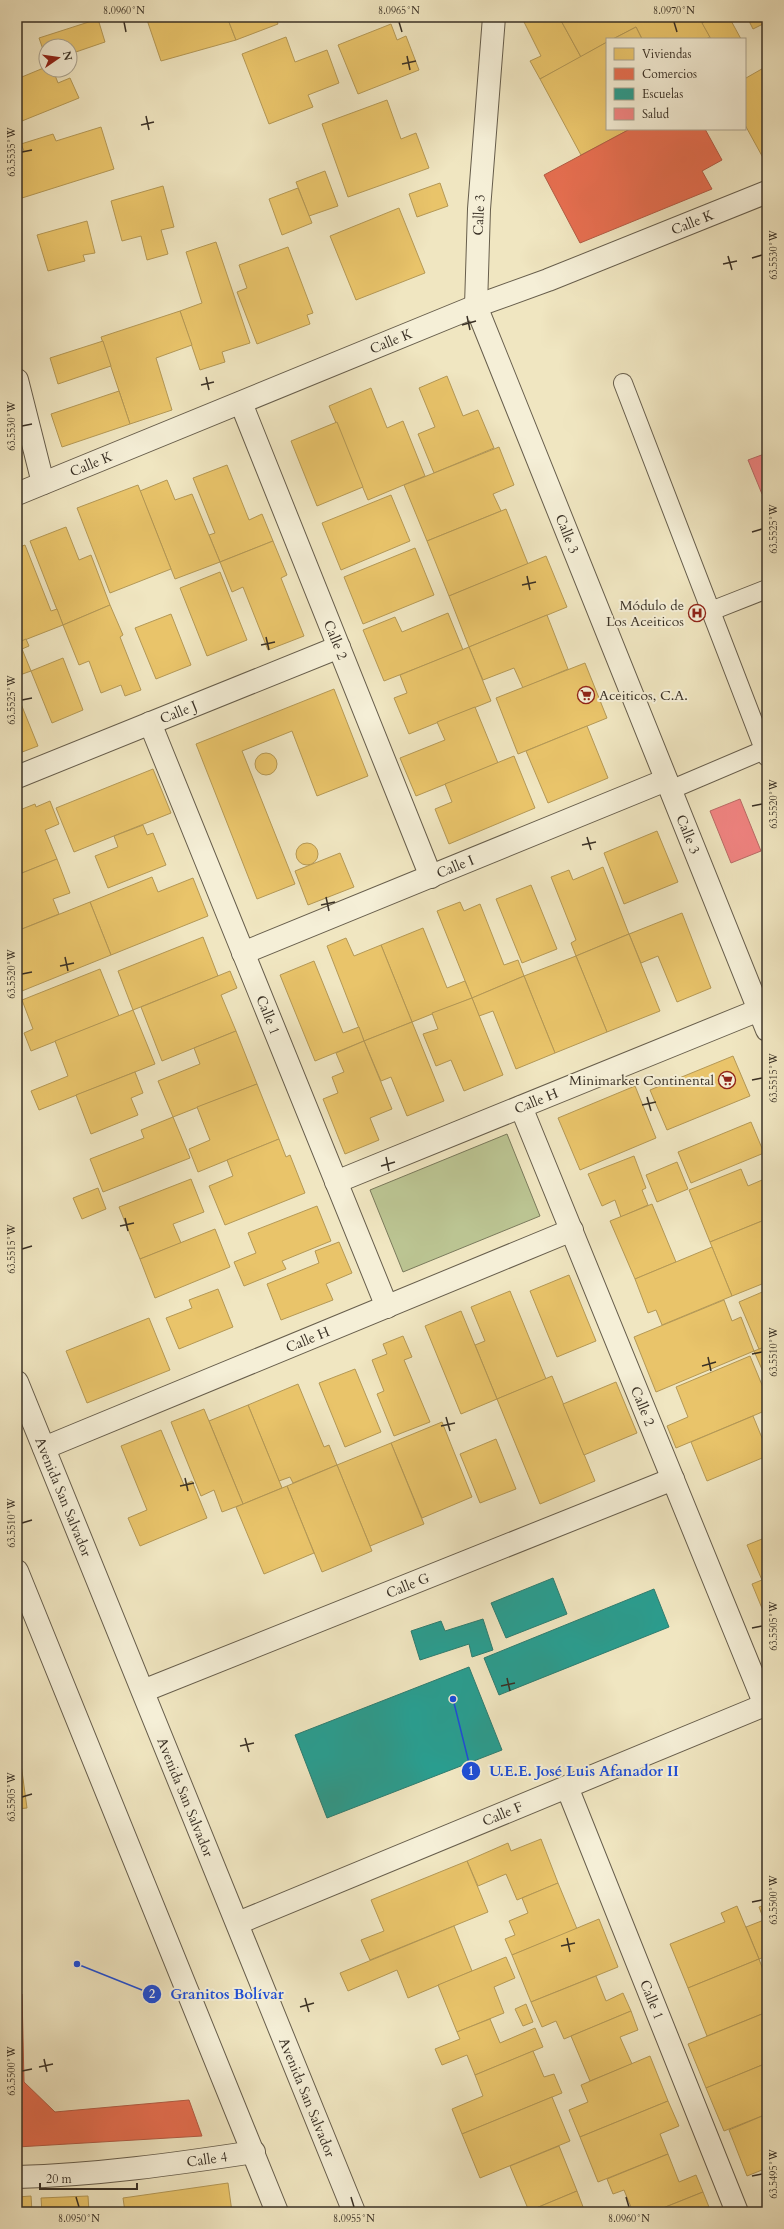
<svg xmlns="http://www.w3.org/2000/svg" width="784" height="2229" viewBox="0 0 784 2229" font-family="Cardo,serif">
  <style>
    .green { fill: #bbc492; stroke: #7a7a5c }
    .homes { fill: #e9c46a; stroke: #b49855 }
    .shops { fill: #e76f51; stroke: #b35c44 }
    .schools { fill: #2a9d8f; stroke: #2e7c6f }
    .health { fill: #f28482; stroke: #ba6b66 }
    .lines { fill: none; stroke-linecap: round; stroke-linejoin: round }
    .service-casing { stroke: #675e4c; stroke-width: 20 }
    .minor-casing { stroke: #675e4c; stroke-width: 24 }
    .tertiary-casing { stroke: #675e4c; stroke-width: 24 }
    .service { stroke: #f5efd7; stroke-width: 18 }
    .minor { stroke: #f5efd7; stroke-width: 22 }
    .tertiary { stroke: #f5efd7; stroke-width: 22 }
    .ticks { fill: none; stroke: #393025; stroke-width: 1.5 }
    .labels { text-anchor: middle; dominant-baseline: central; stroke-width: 4; stroke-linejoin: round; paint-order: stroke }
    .street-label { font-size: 14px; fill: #393025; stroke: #f5efd7 }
    .poi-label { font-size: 14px; fill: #393025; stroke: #f5efd7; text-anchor: end }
    .leader { fill: none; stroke: #1d4ed8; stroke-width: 1.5 }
    .callout-dot { fill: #1d4ed8; stroke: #f5efd7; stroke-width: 1.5 }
    .mark-label { font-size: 12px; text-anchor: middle; font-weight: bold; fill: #fff }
    .callout-label { font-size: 15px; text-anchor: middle; font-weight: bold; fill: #1d4ed8; stroke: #f5efd7; stroke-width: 4; stroke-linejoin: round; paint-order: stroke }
    .neatline { fill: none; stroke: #393025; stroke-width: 1.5 }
    .ticks-label { font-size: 10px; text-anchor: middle; fill: #393025 }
  </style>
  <rect width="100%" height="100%" fill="#f0e6c1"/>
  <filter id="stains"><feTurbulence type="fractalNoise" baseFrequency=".005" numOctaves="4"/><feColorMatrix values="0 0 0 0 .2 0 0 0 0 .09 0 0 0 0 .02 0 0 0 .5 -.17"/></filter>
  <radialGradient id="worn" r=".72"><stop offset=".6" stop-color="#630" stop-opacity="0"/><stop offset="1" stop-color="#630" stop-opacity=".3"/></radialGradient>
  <!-- green -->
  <polygon class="green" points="507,1134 540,1216 403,1272 370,1190"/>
  <!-- homes -->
  <g class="homes">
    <polygon points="17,17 41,17 17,23"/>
    <polygon points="146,17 227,17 236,40 161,61"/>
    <polygon points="227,17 275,17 278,24 236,40"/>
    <polygon points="525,17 559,17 581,57 540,79 530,61 541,56 524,22 527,21"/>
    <polygon points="559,17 699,17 710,37 706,39 642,39 636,27 613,39 607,39 607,42 581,57"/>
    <polygon points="712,17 729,17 741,39 711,39 702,23"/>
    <polygon points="747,17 767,17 767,22 753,29"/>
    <polygon points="98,19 105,42 70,54 70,46 46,46 46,58 39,38"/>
    <polygon points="391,24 397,40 406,36 419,70 358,94 338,45"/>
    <polygon points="636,27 642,39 613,39"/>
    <polygon points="286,37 295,62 327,50 339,83 308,95 313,107 269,124 242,54"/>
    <polygon points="607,42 607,129 630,129 581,155 540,79"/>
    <polygon points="767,66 767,165 745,125 745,76 746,78"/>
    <polygon points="46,67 46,70 53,70 58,83 70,78 79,98 17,123 17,79"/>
    <polygon points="387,100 401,139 416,133 429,168 348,197 322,124"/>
    <polygon points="101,127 114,169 22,198 17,182 17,153 24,151 21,144 53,134 56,141"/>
    <polygon points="325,171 338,206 309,216 296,182"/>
    <polygon points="440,183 448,206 417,217 409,194"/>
    <polygon points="163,186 174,227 161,230 168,254 147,260 141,236 122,241 111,201"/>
    <polygon points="298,188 312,223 282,235 269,199"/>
    <polygon points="399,208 425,273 356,300 330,236"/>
    <polygon points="87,221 95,253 83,255 85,261 48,271 37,235"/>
    <polygon points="216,242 250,343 222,352 225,362 200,370 180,311 202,303 186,252"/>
    <polygon points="288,247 313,313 307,315 310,324 257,344 237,292 247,288 239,265"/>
    <polygon points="180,311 192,345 156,358 172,410 130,424 101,337"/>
    <polygon points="103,341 111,366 58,384 50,358"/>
    <polygon points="447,376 463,416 478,410 494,448 434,473 418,434 435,427 419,388"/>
    <polygon points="371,388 387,428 403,421 425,476 368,500 329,406"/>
    <polygon points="119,391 130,424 62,447 51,414"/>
    <polygon points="337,422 363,487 317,506 291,441"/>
    <polygon points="499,447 514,485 493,494 501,511 427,541 404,485"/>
    <polygon points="227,465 249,520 262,514 273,541 220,562 209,535 215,533 193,478"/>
    <polygon points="167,480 175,500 192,494 220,562 175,579 140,491"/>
    <polygon points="138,485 171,569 110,593 77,508"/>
    <polygon points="391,495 410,541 341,570 322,523"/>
    <polygon points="506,509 528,564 449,596 427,541"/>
    <polygon points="66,527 79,560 91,555 110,605 63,625 30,541"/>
    <polygon points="273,541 287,575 281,578 304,636 268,650 243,587 232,592 220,562"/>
    <polygon points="25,545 51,611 57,609 63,625 17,643 17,548"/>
    <polygon points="415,548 434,595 363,624 344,577"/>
    <polygon points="546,556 567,607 469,647 449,596"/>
    <polygon points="220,572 247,640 207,656 180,588"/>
    <polygon points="110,605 123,635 120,637 141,690 125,696 121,685 101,693 89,661 79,665 63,625"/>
    <polygon points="448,613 463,650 384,681 363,630 395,617 402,632"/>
    <polygon points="171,614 191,665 156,679 135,628"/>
    <polygon points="547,615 568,669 523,688 514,668 483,680 469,647"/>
    <polygon points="26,639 29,646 22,649 31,671 17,676 17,643"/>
    <polygon points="469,647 491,701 409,734 394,698 407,693 400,675"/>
    <polygon points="63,658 83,710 52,723 31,671"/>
    <polygon points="585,663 607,718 518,754 496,698"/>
    <polygon points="334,689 368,776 317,796 292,731 242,751 295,884 257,899 196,744"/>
    <polygon points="17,694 38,746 17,754"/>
    <polygon points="475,707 498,763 416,796 400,758 445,740 437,722"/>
    <polygon points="587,726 608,778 548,803 526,751"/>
    <circle cx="266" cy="764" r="11"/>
    <polygon points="514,756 535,808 449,844 435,809 452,802 445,784"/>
    <polygon points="153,769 171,813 74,852 56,808"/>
    <polygon points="50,801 59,824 45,830 57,859 17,875 17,811 35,804 36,807"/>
    <polygon points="143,825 147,835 153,833 166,865 108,888 95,856 118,847 114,836"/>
    <polygon points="657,831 678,882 624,904 604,853"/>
    <circle cx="307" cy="854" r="11"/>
    <polygon points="340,853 354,887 308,905 295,871"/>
    <polygon points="57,859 70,893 53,899 59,914 17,931 17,875"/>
    <polygon points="603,867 629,934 576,956 571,943 576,940 551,877 569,870 573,880"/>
    <polygon points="152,877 158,892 193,878 208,916 111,955 90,902"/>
    <polygon points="531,885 557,949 522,963 496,899"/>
    <polygon points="90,902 111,955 17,993 17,931"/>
    <polygon points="460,902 464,911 480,904 504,965 518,960 524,976 472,998 437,911"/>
    <polygon points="682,913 711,988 677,1002 658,956 641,963 629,934"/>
    <polygon points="423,928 447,988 465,981 472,998 412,1022 381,945"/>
    <polygon points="629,934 660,1011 607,1032 576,956"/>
    <polygon points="203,937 218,976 133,1010 118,971"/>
    <polygon points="346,938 354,956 381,945 412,1022 364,1041 327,946"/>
    <polygon points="576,956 607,1032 555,1053 524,976"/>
    <polygon points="314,961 343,1033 359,1027 364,1041 315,1061 280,975"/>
    <polygon points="100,969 119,1016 31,1051 24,1033 33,1029 22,1000"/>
    <polygon points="230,971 237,988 221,995 236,1031 162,1061 141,1007"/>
    <polygon points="524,976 555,1053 516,1069 493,1011 479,1016 472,998"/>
    <polygon points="472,998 503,1075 464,1091 451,1060 436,1066 423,1034 438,1029 432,1013"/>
    <polygon points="133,1010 155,1064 39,1110 31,1091 68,1076 55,1041"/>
    <polygon points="412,1022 444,1101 407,1116 391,1077 381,1081 364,1041"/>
    <polygon points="236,1031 257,1084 173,1117 158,1081 200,1064 194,1048"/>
    <polygon points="364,1041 392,1109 370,1118 379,1140 345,1154 323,1099 338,1093 332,1077 344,1072 336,1053"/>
    <polygon points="733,1056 750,1096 667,1130 650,1090"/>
    <polygon points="135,1072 143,1093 131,1098 138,1115 91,1134 76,1095"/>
    <polygon points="257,1084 279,1139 198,1172 189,1149 210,1140 197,1107"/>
    <polygon points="635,1086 656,1138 580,1170 558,1118"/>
    <polygon points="173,1117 190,1158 103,1192 90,1159 144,1138 141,1130"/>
    <polygon points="751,1122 764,1153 691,1183 678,1152"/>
    <polygon points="279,1139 286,1157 290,1155 305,1193 225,1225 209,1186 233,1176 227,1160"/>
    <polygon points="634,1156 646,1188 642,1190 648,1205 621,1217 615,1200 602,1206 588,1174"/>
    <polygon points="677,1162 688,1189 657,1202 646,1175"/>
    <polygon points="741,1169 748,1186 767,1178 767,1219 710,1242 689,1190"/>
    <polygon points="191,1179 204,1212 173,1224 181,1243 140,1259 119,1207"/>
    <polygon points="98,1188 106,1209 82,1219 73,1198"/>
    <polygon points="652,1204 676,1262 635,1279 610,1221"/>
    <polygon points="317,1206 331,1241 282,1261 286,1269 244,1286 234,1262 256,1253 248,1233"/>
    <polygon points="767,1219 767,1282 732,1296 710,1242"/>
    <polygon points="215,1229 230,1267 155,1298 140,1259"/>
    <polygon points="339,1242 352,1273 326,1284 333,1300 281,1320 267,1284 319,1263 315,1251"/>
    <polygon points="712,1247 732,1296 662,1325 656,1310 648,1313 635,1279"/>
    <polygon points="569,1275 596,1341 557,1357 530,1291"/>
    <polygon points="218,1289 233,1327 179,1349 166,1318 192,1308 189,1300"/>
    <polygon points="767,1290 767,1346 759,1349 739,1302"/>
    <polygon points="510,1291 546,1379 497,1399 475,1345 485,1341 471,1307"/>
    <polygon points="724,1300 732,1321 741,1317 754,1351 656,1392 634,1337"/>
    <polygon points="461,1311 497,1399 461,1414 425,1326"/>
    <polygon points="149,1318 170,1370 87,1403 66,1351"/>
    <polygon points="403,1336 412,1357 404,1360 430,1422 394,1436 377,1394 384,1391 372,1360 387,1354 383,1344"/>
    <polygon points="767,1346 767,1381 754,1351"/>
    <polygon points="750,1356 767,1397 767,1410 676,1448 667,1426 688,1417 676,1387"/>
    <polygon points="355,1369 381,1432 345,1447 319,1383"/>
    <polygon points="552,1376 595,1481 540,1504 497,1399"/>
    <polygon points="616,1382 637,1433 584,1455 563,1404"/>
    <polygon points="298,1384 324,1447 329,1445 337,1465 293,1483 290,1477 279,1481 248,1405"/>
    <polygon points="248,1405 282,1488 243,1504 209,1421"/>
    <polygon points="204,1409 243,1504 222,1512 214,1490 201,1496 171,1422"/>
    <polygon points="753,1416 767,1450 767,1456 707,1481 691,1442"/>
    <polygon points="442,1422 472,1497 422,1518 391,1443"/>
    <polygon points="161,1430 184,1485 192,1481 207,1518 140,1546 128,1518 147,1510 121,1446"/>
    <polygon points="496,1439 516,1489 480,1503 460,1454"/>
    <polygon points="391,1443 424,1524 370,1546 337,1465"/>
    <polygon points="337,1465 372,1551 322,1572 287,1486"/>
    <polygon points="287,1486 314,1553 264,1574 236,1507"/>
    <polygon points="767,1537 767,1618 766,1618 752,1584 762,1580 747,1545"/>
    <polygon points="21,1764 27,1808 17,1809 17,1765"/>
    <polygon points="541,1839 558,1883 517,1900 506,1874 478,1886 467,1861 508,1843 511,1851"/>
    <polygon points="467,1861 488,1912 370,1960 361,1940 384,1931 371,1900"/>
    <polygon points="558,1883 577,1929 512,1955 505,1939 515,1935 509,1921 528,1913 522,1898"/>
    <polygon points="767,1904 767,1956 759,1959 746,1927 764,1920 759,1907"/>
    <polygon points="737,1906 759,1959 688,1988 670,1944 725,1922 721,1913"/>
    <polygon points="599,1919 618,1967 531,2002 512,1955"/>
    <polygon points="454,1926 472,1971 408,1998 397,1970 348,1991 340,1973"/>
    <polygon points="506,1957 515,1978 494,1987 504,2013 457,2032 438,1985"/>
    <polygon points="759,1959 767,1980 767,2012 707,2036 688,1988"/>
    <polygon points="596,1976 606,2001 623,1993 631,2011 564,2039 556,2021 542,2027 531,2002"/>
    <polygon points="526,2004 533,2022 523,2026 515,2009"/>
    <polygon points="631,2011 638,2030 620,2037 632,2064 590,2081 571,2036"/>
    <polygon points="767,2012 767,2063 706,2088 688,2044"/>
    <polygon points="490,2019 500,2043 535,2028 543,2047 475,2075 467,2055 442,2065 435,2049 460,2039 457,2032"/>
    <polygon points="533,2051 544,2077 554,2074 562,2093 462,2134 452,2109 483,2096 475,2075"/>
    <polygon points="650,2056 668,2101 580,2137 569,2110 588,2102 581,2085"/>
    <polygon points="767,2063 767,2114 724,2131 706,2088"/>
    <polygon points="552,2097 570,2141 480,2178 462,2134"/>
    <polygon points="668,2101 679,2126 660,2134 668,2154 598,2182 580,2137"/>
    <polygon points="767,2114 767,2168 747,2176 729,2130"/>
    <polygon points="559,2146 577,2191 529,2211 510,2166"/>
    <polygon points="668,2154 679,2182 696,2175 703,2192 653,2212 633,2212 624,2190 613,2194 607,2179"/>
    <polygon points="228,2183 232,2212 125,2212 123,2198"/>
    <polygon points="577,2191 585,2212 526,2212 529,2211"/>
    <polygon points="703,2192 709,2207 697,2212 653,2212"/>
    <polygon points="31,2196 32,2212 17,2212 17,2197"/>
    <polygon points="88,2196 89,2212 42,2212 41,2198"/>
  </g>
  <!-- shops -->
  <g class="shops">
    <polygon points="630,129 705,129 722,160 702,171 712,189 580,243 544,175"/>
    <polygon points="17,1994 22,1994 24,2082 55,2112 189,2100 202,2136 17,2147"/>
  </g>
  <!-- schools -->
  <g class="schools">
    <polygon points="553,1578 567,1614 506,1638 491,1603"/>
    <polygon points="654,1589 669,1627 499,1695 484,1658"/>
    <polygon points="483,1619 493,1650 472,1657 469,1644 420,1660 411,1631 441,1621 445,1631"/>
    <polygon points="469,1667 502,1750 327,1818 295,1735"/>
  </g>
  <!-- health -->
  <g class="health">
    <polygon points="767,453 767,492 762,494 748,460"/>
    <polygon points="740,799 761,851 731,863 710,811"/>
  </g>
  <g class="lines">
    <!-- service casing -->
    <g class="service-casing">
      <g id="service">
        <polyline points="623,383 767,757"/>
        <polyline points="711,611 767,589"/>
        <polyline points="670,790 764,750"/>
      </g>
    </g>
    <!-- minor casing -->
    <g class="minor-casing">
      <g id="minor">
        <path id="s1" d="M494 17 479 209 476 306 767 1030"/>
        <polyline points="17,380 43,483"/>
        <path id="s2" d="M241 403 431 877"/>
        <path id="s3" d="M17 494 476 306 548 280 767 192"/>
        <path id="s4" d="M150 723 387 1307"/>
        <path id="s5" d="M17 777 339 647"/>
        <path id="s6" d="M243 953 666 780"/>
        <path id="s7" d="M521 1107 765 1705"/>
        <path id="s8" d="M336 1182 759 1010"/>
        <path id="s9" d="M44 1448 572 1230"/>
        <path id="s10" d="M143 1691 673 1479"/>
        <path id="s11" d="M567 1787 737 2212"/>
        <path id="s12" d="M238 1923 767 1704"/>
        <path id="s13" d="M17 2177C96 2175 175 2164 254 2152"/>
      </g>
    </g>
    <!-- tertiary casing -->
    <g class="tertiary-casing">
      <g id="tertiary">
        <path id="s14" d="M17 1382 354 2212"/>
        <polyline points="17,1571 277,2212"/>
      </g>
    </g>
    <!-- service -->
    <use href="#service" class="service"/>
    <!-- minor -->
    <use href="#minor" class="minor"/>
    <!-- tertiary -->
    <use href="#tertiary" class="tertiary"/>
  </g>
  <!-- ticks -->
  <path class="ticks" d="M124 22 126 32M399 22 402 32M674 22 677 32M407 56 410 70M402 64 416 61M146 116 149 130M141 125 154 122M22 152 32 150M728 256 732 270M752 258 762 255M723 264 737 261M467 316 470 330M462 325 476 321M206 377 209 390M201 385 214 382M22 426 32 424M752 532 762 529M527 576 530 590M522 585 536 582M266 637 269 650M261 645 275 642M22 700 32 698M752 806 762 804M587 837 591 850M582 845 596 842M326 897 329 911M321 905 335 902M65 957 68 971M60 966 74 963M22 974 32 972M752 1080 762 1078M647 1097 651 1111M642 1105 656 1102M386 1157 389 1171M381 1166 395 1162M125 1218 128 1231M120 1226 134 1223M22 1249 32 1246M752 1354 762 1352M708 1357 711 1371M702 1366 716 1362M446 1417 450 1431M441 1426 455 1423M185 1478 188 1491M180 1486 194 1483M22 1523 32 1520M752 1628 762 1626M507 1678 510 1691M501 1686 515 1683M245 1738 249 1752M240 1746 254 1743M22 1797 32 1794M752 1902 762 1900M567 1938 570 1952M561 1946 575 1943M305 1998 309 2012M300 2007 314 2003M44 2059 47 2072M39 2067 53 2064M22 2071 32 2069M752 2176 762 2174M76 2197 79 2207M351 2197 354 2207M626 2197 629 2207"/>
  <!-- icons -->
  <defs>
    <g id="hospital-ring" transform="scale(0.9)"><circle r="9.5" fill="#f5efd7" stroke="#8f2418" stroke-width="1.5"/><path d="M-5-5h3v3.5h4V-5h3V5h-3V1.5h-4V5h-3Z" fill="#8f2418"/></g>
    <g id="supermarket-ring" transform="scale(0.9)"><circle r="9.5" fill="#f5efd7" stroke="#8f2418" stroke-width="1.5"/><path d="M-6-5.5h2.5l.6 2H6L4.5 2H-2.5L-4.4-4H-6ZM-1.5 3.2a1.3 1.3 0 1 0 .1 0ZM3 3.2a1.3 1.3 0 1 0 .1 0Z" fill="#8f2418"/></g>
  </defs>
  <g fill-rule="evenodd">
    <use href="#hospital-ring" x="697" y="613"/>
    <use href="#supermarket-ring" x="586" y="695"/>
    <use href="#supermarket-ring" x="727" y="1080"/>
  </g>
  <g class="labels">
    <!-- street labels -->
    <g class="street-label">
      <text transform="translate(479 215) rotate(-87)">Calle 3</text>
      <text stroke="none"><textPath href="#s3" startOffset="728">Calle K</textPath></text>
      <text stroke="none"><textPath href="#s3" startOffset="404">Calle K</textPath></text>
      <text stroke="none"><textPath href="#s3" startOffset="80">Calle K</textPath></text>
      <text stroke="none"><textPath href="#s1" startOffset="535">Calle 3</textPath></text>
      <text stroke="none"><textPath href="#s2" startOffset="255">Calle 2</textPath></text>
      <text stroke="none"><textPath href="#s5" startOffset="174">Calle J</textPath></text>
      <text stroke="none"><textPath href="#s1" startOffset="859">Calle 3</textPath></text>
      <text stroke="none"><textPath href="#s6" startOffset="229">Calle I</textPath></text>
      <text stroke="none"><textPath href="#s4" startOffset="315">Calle 1</textPath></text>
      <text stroke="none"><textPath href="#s8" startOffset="216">Calle H</textPath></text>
      <text stroke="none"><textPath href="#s9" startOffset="285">Calle H</textPath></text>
      <text stroke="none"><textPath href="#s7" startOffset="323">Calle 2</textPath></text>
      <text stroke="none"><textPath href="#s14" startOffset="124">Avenida San Salvador</textPath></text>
      <text stroke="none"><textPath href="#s10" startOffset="285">Calle G</textPath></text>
      <text stroke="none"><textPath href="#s14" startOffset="448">Avenida San Salvador</textPath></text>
      <text stroke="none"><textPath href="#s12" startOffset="286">Calle F</textPath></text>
      <text stroke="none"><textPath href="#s11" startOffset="229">Calle 1</textPath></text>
      <text stroke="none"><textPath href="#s14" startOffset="772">Avenida San Salvador</textPath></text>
      <text stroke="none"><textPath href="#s13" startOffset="191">Calle 4</textPath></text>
    </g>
    <!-- poi labels -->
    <g class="poi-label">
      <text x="684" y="605">Módulo de<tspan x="684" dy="16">Los Aceiticos</tspan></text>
      <text x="599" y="695" text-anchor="start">Aceiticos, C.A.</text>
      <text x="714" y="1080">Minimarket Continental</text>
    </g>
  </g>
  <!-- callouts -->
  <path class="leader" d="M453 1699L471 1771M77 1964L152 1994"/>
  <g class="callout-dot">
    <circle cx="453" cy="1699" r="4"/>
    <circle cx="77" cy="1964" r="4"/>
    <circle cx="471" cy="1771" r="10"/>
    <circle cx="152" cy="1994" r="10"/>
  </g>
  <g class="mark-label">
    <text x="471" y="1775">1</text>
    <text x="152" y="1998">2</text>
  </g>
  <g class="callout-label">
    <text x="584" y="1776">U.E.E. José Luis Afanador II</text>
    <text x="227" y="1999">Granitos Bolívar</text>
  </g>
  <!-- margin -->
  <rect width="784" height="2229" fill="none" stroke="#f0e6c1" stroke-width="44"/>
  <!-- legend -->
  <rect x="606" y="38" width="140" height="92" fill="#f5efd7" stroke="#aaa390"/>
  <rect x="614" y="48" width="20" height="12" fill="#e9c46a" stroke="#aaa390"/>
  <text x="642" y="58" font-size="12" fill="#393025">Viviendas</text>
  <rect x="614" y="68" width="20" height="12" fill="#e76f51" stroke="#aaa390"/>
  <text x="642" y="78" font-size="12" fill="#393025">Comercios</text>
  <rect x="614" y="88" width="20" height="12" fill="#2a9d8f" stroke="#aaa390"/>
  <text x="642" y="98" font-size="12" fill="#393025">Escuelas</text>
  <rect x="614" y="108" width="20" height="12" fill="#f28482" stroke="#aaa390"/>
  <text x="642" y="118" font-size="12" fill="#393025">Salud</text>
  <!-- north arrow -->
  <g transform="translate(58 58) rotate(77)"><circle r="19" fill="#f5efd7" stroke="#aaa390"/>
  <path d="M0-3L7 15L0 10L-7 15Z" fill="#8f2418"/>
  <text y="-6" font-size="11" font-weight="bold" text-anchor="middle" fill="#393025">N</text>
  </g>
  <!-- scale -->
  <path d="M40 2183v6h97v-6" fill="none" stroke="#393025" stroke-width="2"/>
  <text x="46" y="2183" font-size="12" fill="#393025" stroke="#f5efd7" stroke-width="3" paint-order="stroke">20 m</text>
  <rect x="22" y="22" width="740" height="2185" class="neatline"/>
  <g class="ticks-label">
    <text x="124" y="14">8.0960°N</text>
    <text x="399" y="14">8.0965°N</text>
    <text x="674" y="14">8.0970°N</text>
    <text transform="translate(11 152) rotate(-90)" y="4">63.5535°W</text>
    <text transform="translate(773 255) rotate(-90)" y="4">63.5530°W</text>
    <text transform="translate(11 426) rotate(-90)" y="4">63.5530°W</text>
    <text transform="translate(773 529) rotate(-90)" y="4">63.5525°W</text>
    <text transform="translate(11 700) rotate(-90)" y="4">63.5525°W</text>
    <text transform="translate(773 804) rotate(-90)" y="4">63.5520°W</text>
    <text transform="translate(11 974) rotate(-90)" y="4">63.5520°W</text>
    <text transform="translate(773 1078) rotate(-90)" y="4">63.5515°W</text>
    <text transform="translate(11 1249) rotate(-90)" y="4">63.5515°W</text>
    <text transform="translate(773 1352) rotate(-90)" y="4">63.5510°W</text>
    <text transform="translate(11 1523) rotate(-90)" y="4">63.5510°W</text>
    <text transform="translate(773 1626) rotate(-90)" y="4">63.5505°W</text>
    <text transform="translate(11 1797) rotate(-90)" y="4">63.5505°W</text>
    <text transform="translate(773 1900) rotate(-90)" y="4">63.5500°W</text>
    <text transform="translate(11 2071) rotate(-90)" y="4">63.5500°W</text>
    <text transform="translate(773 2174) rotate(-90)" y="4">63.5495°W</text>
    <text x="79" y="2222">8.0950°N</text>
    <text x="354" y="2222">8.0955°N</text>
    <text x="629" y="2222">8.0960°N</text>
  </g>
  <rect width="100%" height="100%" filter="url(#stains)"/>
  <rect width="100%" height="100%" fill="url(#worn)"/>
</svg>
